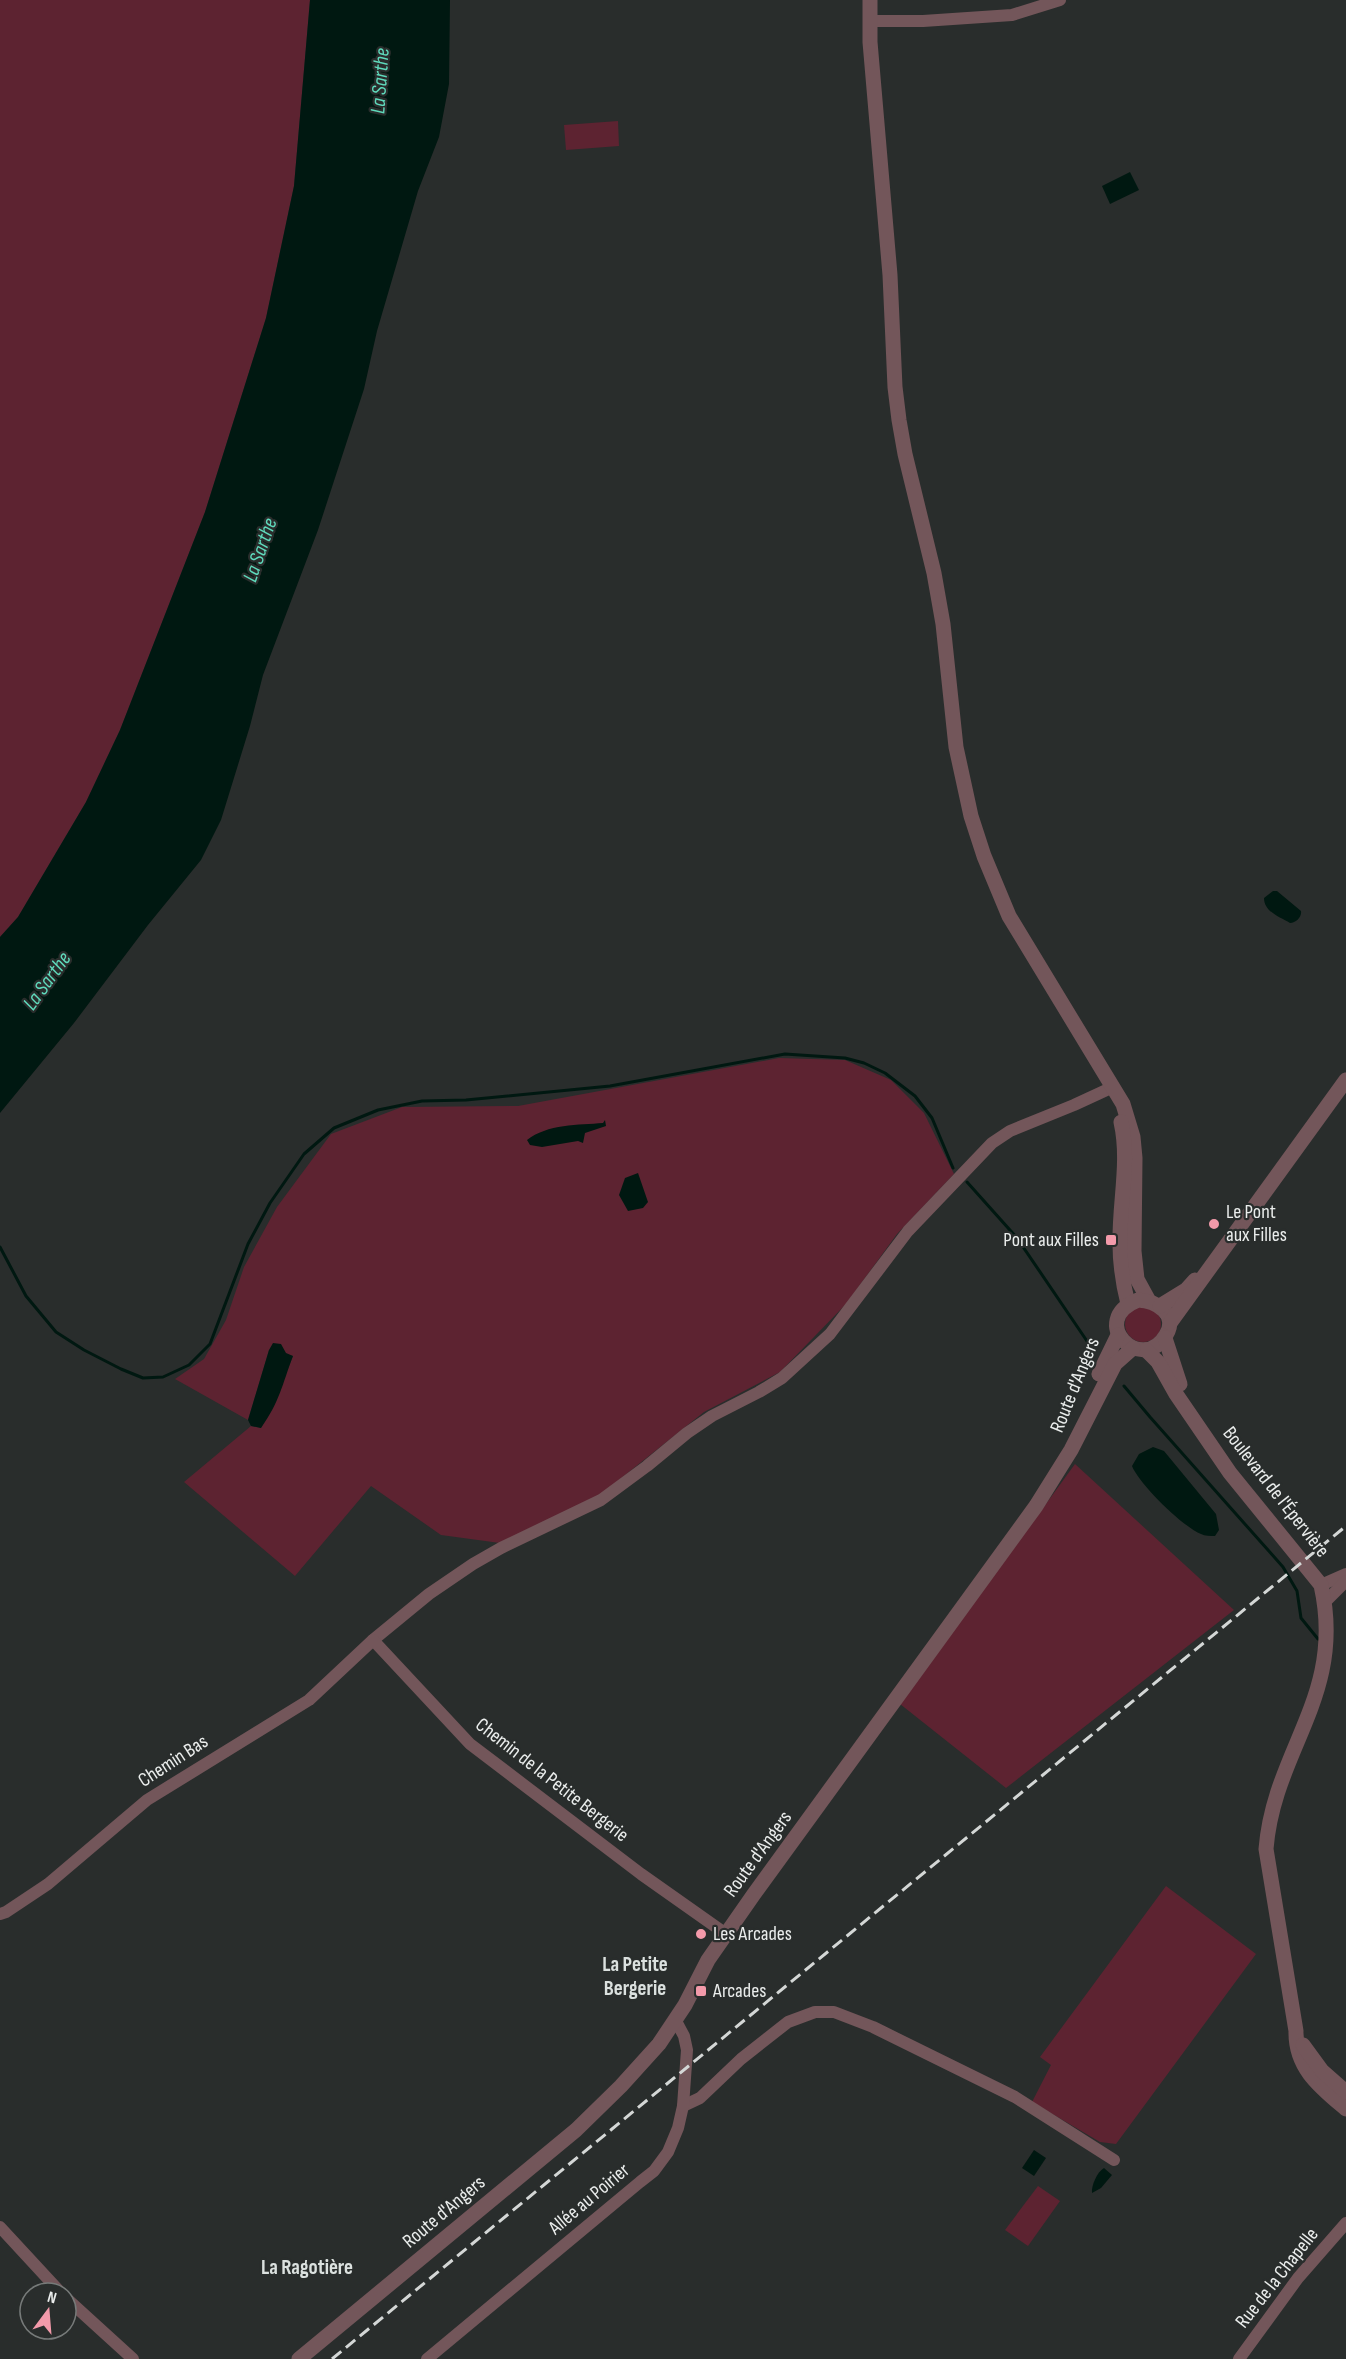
<svg xmlns="http://www.w3.org/2000/svg" width="1346" height="2359" viewBox="0 0 1346 2359" font-family="'Sofia Sans Condensed',sans-serif">
  <style>
    .green { fill: #5d2331 }
    .water { fill: #001811 }
    .lines { fill: none; stroke-linecap: round; stroke-linejoin: round }
    .stream { stroke: #001811; stroke-width: 3 }
    .minor { stroke: #73565a; stroke-width: 12 }
    .tertiary { stroke: #73565a; stroke-width: 15 }
    .rail { stroke: #d4d7d6; stroke-width: 3; stroke-dasharray: 12 6; stroke-linecap: butt }
    .poi-dot { fill: #f39aaa; stroke: #292d2c; stroke-width: 2 }
    .labels { text-anchor: middle; dominant-baseline: central; stroke-width: 4.5; stroke-linejoin: round; paint-order: stroke }
    .poi-label { font-size: 20px; fill: #eaedec; stroke: #292d2c; text-anchor: start }
    .street-label { font-size: 20px; fill: #eaedec; stroke: #292d2c }
    .water-label { font-size: 21px; font-style: italic; fill: #5fdabc; stroke: #292d2c }
    .neighbourhood-label { font-size: 21px; font-weight: bold; fill: #dbe1df; stroke: #292d2c }
  </style>
  <rect width="100%" height="100%" fill="#292d2c"/>
  <!-- green -->
  <g class="green">
    <polygon points="0,0 310,0 294,186 266,318 205,512 120,730 86,802 18,917 0,937"/>
    <polygon points="618,121 619,146 566,150 564,125"/>
    <polygon points="779,1058 845,1060 891,1080 924,1113 954,1174 897,1234 846,1304 780,1372 704,1412 600,1495 500,1543 441,1535 371,1486 295,1576 184,1482 251,1426 261,1428 289,1366 293,1356 269,1350 248,1420 175,1379 204,1359 226,1320 244,1267 277,1207 331,1134 402,1107 518,1106"/>
    <circle cx="1143" cy="1324" r="18"/>
    <polygon points="1075,1464 1234,1610 1006,1788 900,1704"/>
    <polygon points="1166,1886 1256,1954 1116,2144 1100,2142 1032,2102 1051,2065 1040,2057"/>
    <polygon points="1038,2186 1060,2201 1028,2246 1005,2230"/>
  </g>
  <!-- water -->
  <g class="water">
    <polygon points="310,0 450,0 449,84 439,137 418,191 377,331 364,389 318,530 263,675 250,726 221,820 201,860 148,925 74,1023 0,1113 0,937 18,917 86,802 120,730 205,512 266,318 294,186"/>
    <polygon points="1130,172 1139,190 1110,204 1102,186"/>
    <path d="M1273 891H1277L1301 911C1302 917 1296 923 1290 923 1280 917 1264 912 1264 898Z"/>
    <path d="M605 1120 606 1126 585 1133 583 1143 578 1141 542 1147 530 1145 527 1140C547 1124 579 1125 603 1123Z"/>
    <polygon points="638,1173 648,1202 643,1208 628,1211 619,1195 625,1178"/>
    <path d="M273 1343 281 1344 286 1353 293 1356C282 1385 280 1401 261 1428L251 1426 248 1420 269 1350Z"/>
    <path d="M1153 1447 1164 1451 1216 1514 1219 1530 1215 1536C1210 1536 1205 1536 1201 1534 1183 1527 1139 1484 1132 1466L1139 1454Z"/>
    <polygon points="1034,2150 1046,2158 1034,2176 1022,2168"/>
    <path d="M1104 2168 1112 2175 1101 2188 1092 2193C1091 2186 1097 2172 1104 2168Z"/>
  </g>
  <g class="lines">
    <!-- stream -->
    <g class="stream">
      <polyline points="967,1182 1017,1238 1089,1344"/>
      <polyline points="0,1247 26,1296 56,1332 84,1350 121,1369 143,1378 163,1377 189,1365 210,1344 248,1244 270,1203 304,1154 334,1128 378,1110 422,1101 466,1100 610,1086 785,1054 845,1058 864,1063 885,1073 915,1096 932,1118 953,1168"/>
      <polyline points="1124,1386 1150,1417 1283,1567 1297,1591 1301,1618 1318,1639"/>
    </g>
    <!-- minor -->
    <g class="minor">
      <polyline points="869,21 923,21 1012,15 1060,0"/>
      <polyline points="1321,1585 1346,1574"/>
      <polyline points="1328,1599 1346,1581"/>
      <polyline points="373,1640 429,1594 473,1564 501,1548 601,1500 647,1466 687,1433 712,1416 759,1392 782,1378 830,1334 908,1231 992,1143 1010,1131 1074,1105 1113,1087"/>
      <polyline points="0,1914 6,1912 48,1884 147,1800 309,1700 373,1640 470,1744 641,1874 726,1934"/>
      <polyline points="683,2106 700,2098 741,2059 788,2022 815,2012 834,2012 873,2027 1015,2097 1114,2160"/>
      <polyline points="0,2227 61,2293"/>
      <polyline points="66,2298 133,2359"/>
      <polyline points="427,2359 640,2182 654,2171 668,2152 678,2128 683,2106 687,2050 684,2036 676,2021"/>
      <polyline points="1239,2359 1298,2278 1346,2223"/>
    </g>
    <!-- tertiary -->
    <g class="tertiary">
      <polyline points="870,0 870,42 890,275 895,387 899,420 905,454 934,573 943,624 956,747 971,816 984,856 1009,916 1123,1104 1133,1137 1135,1158 1134,1251 1137,1279 1149,1301"/>
      <path d="M1121 1122C1130 1162 1119 1203 1120 1244 1120 1264 1123 1284 1128 1304"/>
      <path d="M1138 1300C1156 1301 1179 1314 1166 1335 1142 1376 1086 1321 1138 1300Z"/>
      <polyline points="1160,1306 1186,1290 1195,1280"/>
      <polyline points="1170,1323 1346,1080"/>
      <polyline points="1165,1338 1180,1384"/>
      <path d="M1146 1350 1158 1362 1176 1394 1230 1473 1321 1585C1346 1696 1274 1749 1266 1849L1296 2031C1295 2068 1320 2087 1346 2109"/>
      <polyline points="1099,1374 1118,1335"/>
      <polyline points="1303,2045 1322,2071 1346,2092"/>
      <polyline points="299,2359 576,2130 621,2086 659,2044 685,2005 708,1960 754,1894 1036,1506 1071,1450 1115,1364 1133,1348"/>
    </g>
    <!-- rail -->
    <polyline class="rail" points="332,2359 1346,1526"/>
  </g>
  <!-- markers -->
  <g class="poi-dot">
    <circle cx="1214" cy="1224" r="6"/>
    <rect x="1105" y="1234" width="12" height="12" rx="3"/>
    <circle cx="701" cy="1934" r="6"/>
    <rect x="695" y="1985" width="12" height="12" rx="3"/>
  </g>
  <g class="labels">
    <!-- poi labels -->
    <g class="poi-label">
      <text x="1226" y="1212">Le Pont<tspan x="1226" dy="23">aux Filles</tspan></text>
      <text x="1099" y="1240" text-anchor="end">Pont aux Filles</text>
      <text x="713" y="1934">Les Arcades</text>
      <text x="713" y="1991">Arcades</text>
    </g>
    <!-- street labels -->
    <g class="street-label">
      <text transform="translate(1075 1385) rotate(-68)">Route d'Angers</text>
      <text transform="translate(1276 1492) rotate(52)">Boulevard de l'Épervière</text>
      <text transform="translate(173 1761) rotate(-33)">Chemin Bas</text>
      <text transform="translate(552 1780) rotate(38)">Chemin de la Petite Bergerie</text>
      <text transform="translate(758 1854) rotate(-54)">Route d'Angers</text>
      <text transform="translate(589 2199) rotate(-40)">Allée au Poirier</text>
      <text transform="translate(444 2212) rotate(-40)">Route d'Angers</text>
      <text transform="translate(1277 2278) rotate(-52)">Rue de la Chapelle</text>
    </g>
    <!-- water labels -->
    <g class="water-label">
      <text transform="translate(380 81) rotate(-86)">La Sarthe</text>
      <text transform="translate(260 550) rotate(-71)">La Sarthe</text>
      <text transform="translate(47 981) rotate(-54)">La Sarthe</text>
    </g>
    <!-- neighbourhood labels -->
    <g class="neighbourhood-label">
      <text x="635" y="1964">La Petite<tspan x="635" dy="24">Bergerie</tspan></text>
      <text x="307" y="2267">La Ragotière</text>
    </g>
  </g>
  <!-- north arrow -->
  <g transform="translate(48 2311) rotate(16)"><circle r="28" fill="#292d2c" stroke="#767a79" stroke-width="1.5"/>
  <path d="M0-4.5L10 22L0 15L-10 22Z" fill="#f39aaa"/>
  <text y="-9" font-size="16" font-weight="bold" text-anchor="middle" fill="#eaedec">N</text>
  </g>
</svg>
